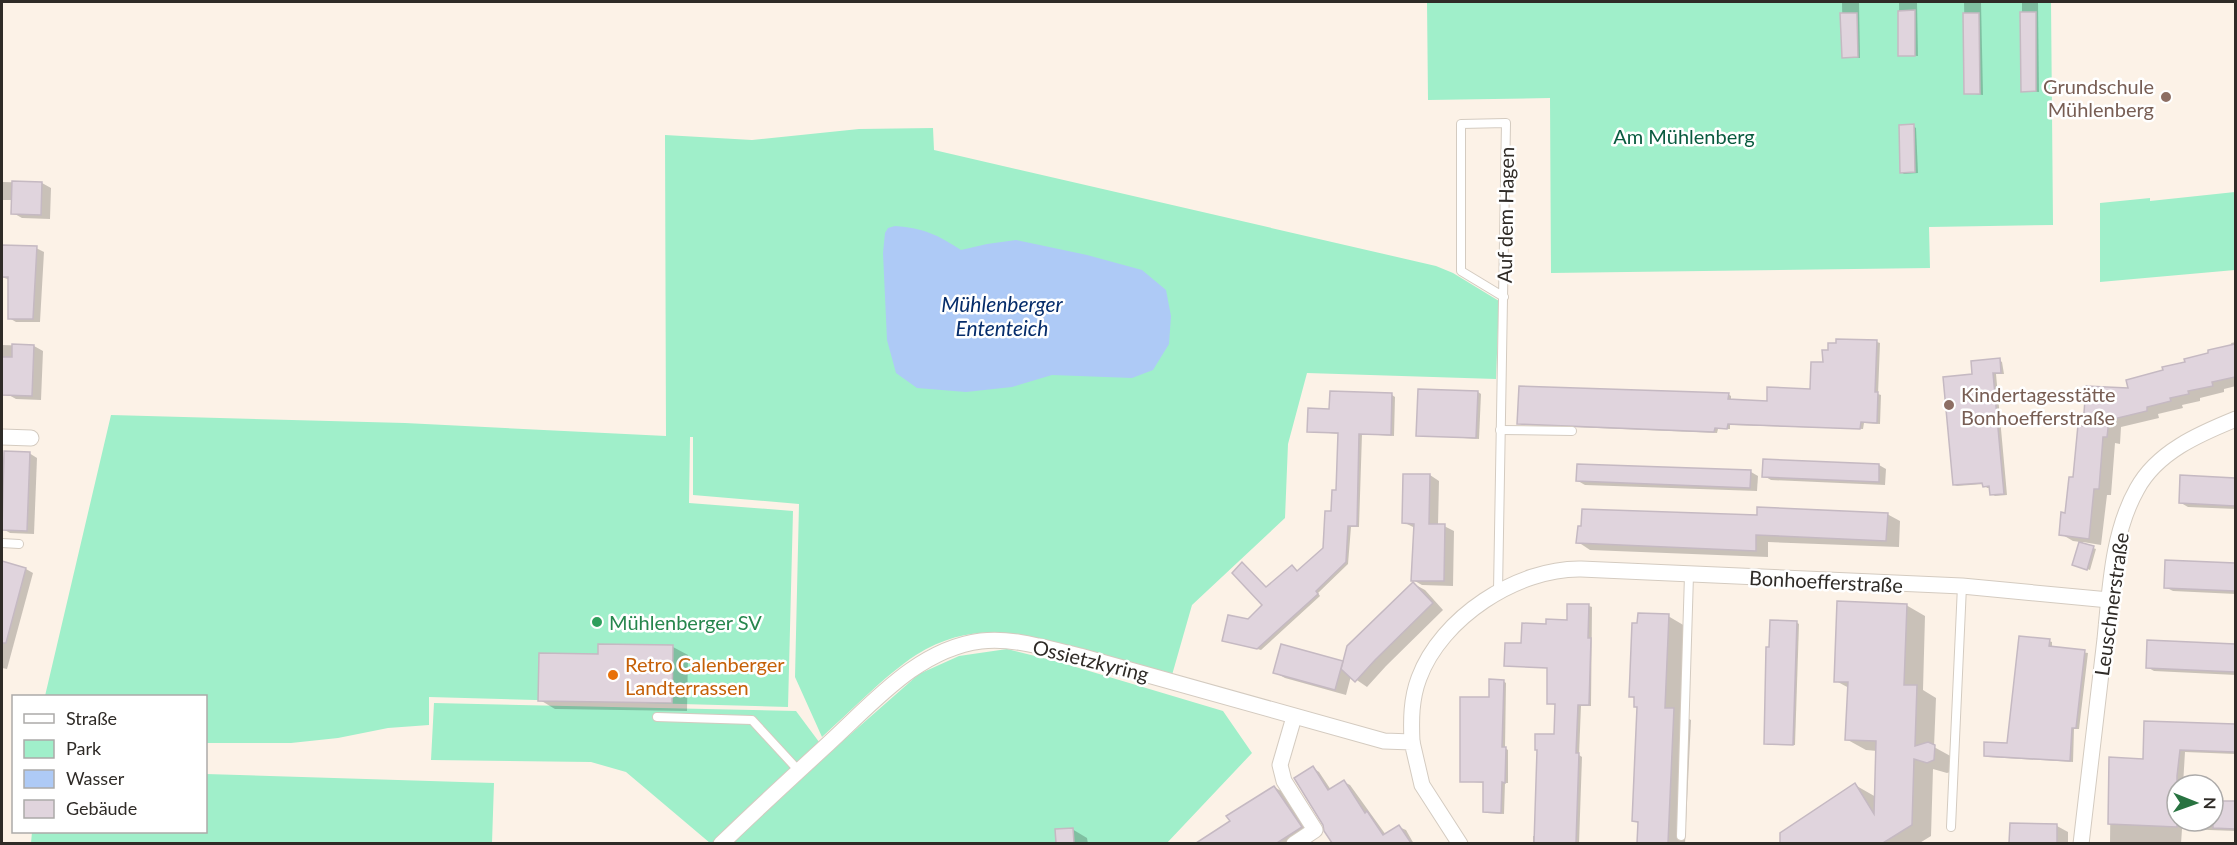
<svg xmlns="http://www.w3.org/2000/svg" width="2237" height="845" viewBox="0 0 2237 845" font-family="Lato,sans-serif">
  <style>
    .green { fill: #a0efca }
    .water { fill: #aecaf6 }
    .shadow { fill: #0003 }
    .building { fill: #e0d4dd; stroke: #c5b9c2; stroke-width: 1.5 }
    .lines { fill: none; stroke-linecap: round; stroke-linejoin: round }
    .service-casing { stroke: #d4cbc0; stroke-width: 10 }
    .minor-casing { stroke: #d4cbc0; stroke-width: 17 }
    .service { stroke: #fff; stroke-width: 8 }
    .minor { stroke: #fff; stroke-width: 15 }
    .education-dot { fill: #8d6e63; stroke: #fff; stroke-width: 2 }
    .leisure-dot { fill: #2e9e5b; stroke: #fff; stroke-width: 2 }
    .food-dot { fill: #e8710a; stroke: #fff; stroke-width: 2 }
    .labels { text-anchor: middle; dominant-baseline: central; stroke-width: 5; stroke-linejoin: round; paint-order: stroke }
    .education-label { font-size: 20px; fill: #785e54; stroke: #fff; text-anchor: end }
    .park-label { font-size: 20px; fill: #095b3f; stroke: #fff }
    .street-label { font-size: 20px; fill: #2f2b27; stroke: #fff }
    .leisure-label { font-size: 20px; fill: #27864d; stroke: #fff; text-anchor: start }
    .food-label { font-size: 20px; fill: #c56008; stroke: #fff; text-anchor: start }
    .water-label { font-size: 21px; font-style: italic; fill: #062d6b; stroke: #fff }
  </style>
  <rect width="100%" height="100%" fill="#fcf2e7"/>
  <!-- green -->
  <g class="green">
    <polygon points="1427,2 2051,2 2053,225 1929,227 1930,268 1551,273 1550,98 1428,100"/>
    <path d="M933 128 934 150 1436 266 1453 273 1499 301 1496 379 1307 373 1288 444 1285 518 1192 605 1172 675C1143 667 1113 659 1084 650 1024 633 973 619 916 655 884 676 851 711 822 737L795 677 799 504 693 495V437H690L689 503 793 511 788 707 429 697V725L388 728 338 738 291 743H206V696H45L111 415 405 423 666 436 665 135 752 140 859 129Z"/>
    <polygon points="2235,192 2235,270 2100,282 2100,203 2150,198 2150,201"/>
    <polygon points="1007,649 1059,662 1223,711 1252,753 1166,844 710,843 626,772 591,762 431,760 434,703 796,711 828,754 919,674 959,656"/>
    <polygon points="206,774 494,783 492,843 31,843 32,832 206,832"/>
  </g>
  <!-- water -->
  <path class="water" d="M895 226C924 228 938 235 961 250L987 244 1016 240 1087 255 1142 270 1166 290 1171 316 1169 344 1153 370 1132 378 1052 375 1012 387 966 392 917 388 896 373 887 340 883 253 885 233 888 228Z"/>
  <!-- shadow -->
  <g class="shadow">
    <polygon points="1842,2 1859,2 1860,58 1843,57"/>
    <polygon points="1899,2 1917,2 1918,56 1900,55"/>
    <polygon points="1964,2 1981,2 1983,95 1966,93"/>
    <polygon points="2022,2 2038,2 2039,92 2022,91"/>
    <polygon points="1913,126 1916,128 1918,173 1904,174 1901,172"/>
    <polygon points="2,178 3,182 42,183 51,188 50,219 22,218 13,213 13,200 2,200"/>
    <polygon points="2,247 36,248 44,252 40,322 16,322 9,318 10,280 2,277"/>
    <polygon points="1877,342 1880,343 1878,394 1881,395 1880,424 1864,423 1863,429 1730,425 1730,429 1718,429 1717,433 1522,425 1519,423 1728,394 1731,396 1731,401 1769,402 1812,390 1825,363"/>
    <polygon points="2236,342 2236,386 2224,389 2224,392 2200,398 2200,401 2182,405 2183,408 2158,414 2159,418 2121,427 2120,444 2115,443 2111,495 2107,495 2101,545 2083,542 2082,544 2096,549 2090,570 2074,564 2080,542 2073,541 2061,534 2067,514 2084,427 2130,390 2186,363 2232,346 2231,343"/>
    <polygon points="2,345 34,346 43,351 41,400 16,399 7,394 8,388 2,388"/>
    <polygon points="1999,360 2002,362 2004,374 1996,374 2007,495 1995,496 1992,494 1991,488 1987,488 1984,484 1957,486 1954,485 1973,375"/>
    <polygon points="1478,392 1481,394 1479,439 1418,435"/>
    <polygon points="1392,395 1395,397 1394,436 1362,434 1359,527 1351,527 1348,564 1318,593 1320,596 1261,650 1224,640 1264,605 1243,564 1267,589 1298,572 1325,549 1338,491 1339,434 1308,431 1330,411"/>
    <polygon points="29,453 37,458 34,534 10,533 3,529"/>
    <polygon points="1879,465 1886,469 1885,485 1771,480 1764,476"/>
    <polygon points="1751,472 1758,476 1757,491 1585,485 1578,481"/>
    <polygon points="1430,475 1439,481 1438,525 1444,526 1454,531 1453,586 1422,585 1413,580 1415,528 1403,522"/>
    <polygon points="2182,477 2236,479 2236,509 2188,507 2181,503"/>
    <polygon points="1887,514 1900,521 1899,547 1768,542 1768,557 1590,550 1578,542 1758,516"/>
    <polygon points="2,562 26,569 33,573 7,669 2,668"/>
    <polygon points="2167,562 2236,565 2236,594 2173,591 2165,587"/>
    <polygon points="1414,584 1425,590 1443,610 1386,666 1367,687 1351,676 1346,695 1285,678 1274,672 1344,664"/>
    <polygon points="1906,605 1925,616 1923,690 1936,698 1934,747 1954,758 1953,771 1947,773 1933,769 1931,836 1918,844 1781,844 1782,834 1855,785 1876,797 1877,751 1866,750 1846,739 1849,688 1836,681"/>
    <polygon points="1589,606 1592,607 1591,706 1581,706 1579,755 1582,757 1579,844 1533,844 1533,836 1536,836 1538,783 1537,735 1555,736 1556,705 1549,703 1549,668 1505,665 1523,645 1547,626 1568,621"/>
    <polygon points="1668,616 1685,626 1682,715 1691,720 1685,844 1639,844 1639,824 1634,820 1638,708 1635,706 1636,699 1630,696"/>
    <polygon points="1796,622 1799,624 1795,745 1768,745 1765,743 1771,649"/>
    <polygon points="2049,641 2052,642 2052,648 2088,653 2079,729 2074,729 2073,762 1988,757 1985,756 2008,744"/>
    <polygon points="2148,642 2236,645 2236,675 2154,671 2147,667"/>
    <polygon points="673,647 688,655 687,711 555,709 540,700 600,656"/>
    <polygon points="1503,681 1506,683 1505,748 1508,750 1508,783 1505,783 1504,814 1487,813 1484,812 1485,783 1462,781 1490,699"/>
    <polygon points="2146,722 2236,726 2236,754 2185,752 2183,785 2177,785 2177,821 2213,821 2213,802 2236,803 2236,831 2182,829 2181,844 2110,844 2111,759 2144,760"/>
    <polygon points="1313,768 1319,772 1331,790 1344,782 1350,785 1386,835 1399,827 1406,830 1414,844 1335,844 1296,779"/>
    <polygon points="1274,787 1281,791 1307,831 1289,844 1199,844 1232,822"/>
    <polygon points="2011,824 2057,826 2068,832 2068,844 2011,844"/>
    <polygon points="1072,829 1087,838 1088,844 1057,844 1056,830"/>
  </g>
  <!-- building -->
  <g class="building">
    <polygon points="1915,10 1915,56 1898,56 1898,11"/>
    <polygon points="2020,12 2036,12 2036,91 2021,92"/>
    <polygon points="1840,13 1857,13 1858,57 1842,58"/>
    <polygon points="1963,13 1979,13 1980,94 1964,94"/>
    <polygon points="1914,124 1915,172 1900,173 1899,125"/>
    <polygon points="12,181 42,182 41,215 11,214"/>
    <polygon points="2,245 37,246 33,319 8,319 8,277 2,277"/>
    <polygon points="1836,339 1877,340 1875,392 1878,392 1877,423 1861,422 1860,429 1728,424 1727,429 1715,428 1714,432 1517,424 1519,386 1729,393 1728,399 1767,401 1767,387 1810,389 1811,362 1823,362 1822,350 1828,350 1828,343 1836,343"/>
    <polygon points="12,344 34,345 32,396 2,395 2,357 12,357"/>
    <polygon points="2235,344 2235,377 2212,382 2213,386 2188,391 2189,394 2170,398 2171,401 2147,407 2147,411 2109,420 2107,437 2103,437 2099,489 2094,489 2089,539 2059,535 2061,512 2065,513 2069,477 2073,477 2078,425 2083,426 2086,386 2128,388 2126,380 2163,370 2162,367 2185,362 2184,359 2208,353 2208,350"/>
    <polygon points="2000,358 2001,373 1993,373 2004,494 1990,495 1989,486 1983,487 1982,483 1953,485 1943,377 1972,374 1971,361"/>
    <polygon points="1418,389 1478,391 1476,438 1416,436"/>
    <polygon points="1330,391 1392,393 1391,435 1359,434 1357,526 1348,526 1346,562 1316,591 1318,594 1257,649 1222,641 1228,615 1248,619 1262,605 1232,573 1242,562 1266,587 1292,565 1297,571 1323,548 1325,511 1331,511 1332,490 1336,490 1338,433 1307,432 1308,408 1329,409"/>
    <polygon points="4,451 30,452 27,531 2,530"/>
    <polygon points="1763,459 1879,464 1879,482 1762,477"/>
    <polygon points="1577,464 1751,470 1750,488 1576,481"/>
    <polygon points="1403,474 1430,474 1429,524 1445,524 1444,581 1411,581 1414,524 1402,523"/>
    <polygon points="2180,475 2235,478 2235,506 2179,503"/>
    <polygon points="1757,507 1888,513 1886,541 1756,535 1756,551 1576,543 1578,526 1581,526 1582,509 1757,515"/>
    <polygon points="2079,542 2094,546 2087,570 2072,565"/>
    <polygon points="2165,560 2235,563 2235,591 2164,588"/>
    <polygon points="2,561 26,568 6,643 2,643"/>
    <polygon points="1413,582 1433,603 1375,660 1355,682 1341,669 1347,646"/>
    <polygon points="1837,601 1907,604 1904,685 1917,685 1915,746 1928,742 1935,745 1934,760 1927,763 1914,759 1912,825 1883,843 1780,843 1780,833 1855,783 1874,814 1876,741 1845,740 1848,682 1834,682"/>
    <polygon points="1567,604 1589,604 1588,638 1591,638 1589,705 1578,705 1576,753 1579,753 1576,843 1534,843 1537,750 1535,750 1535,734 1554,734 1555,704 1547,704 1547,668 1504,666 1505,643 1521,643 1522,623 1546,624 1546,619 1567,620"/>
    <polygon points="1638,613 1669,614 1665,708 1674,708 1668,843 1637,843 1638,822 1632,821 1637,707 1634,707 1634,697 1629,697 1632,623 1637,623"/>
    <polygon points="1770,620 1797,621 1793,745 1764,744 1766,647 1769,647"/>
    <polygon points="2019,636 2050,639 2049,646 2085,650 2076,728 2072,728 2070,761 1984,756 1984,742 2007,743"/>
    <polygon points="2147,640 2235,644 2235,672 2146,668"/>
    <polygon points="598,644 673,645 672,703 538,701 539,653 598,654"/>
    <polygon points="1281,644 1343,661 1335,690 1273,673"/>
    <polygon points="1489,679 1504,680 1502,747 1506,747 1505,783 1502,782 1501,813 1483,812 1483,782 1460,782 1460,697 1489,697"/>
    <polygon points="2144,721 2235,724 2235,752 2180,750 2177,776 2177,827 2108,824 2109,757 2143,759"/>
    <polygon points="1313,766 1328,790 1344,780 1365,813 1367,811 1383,835 1399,825 1411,843 1332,843 1324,831 1323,825 1294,778"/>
    <polygon points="1274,786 1302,827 1277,843 1196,843 1230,821 1226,816"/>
    <polygon points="2213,801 2235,801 2235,829 2213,828"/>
    <polygon points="2010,823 2057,824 2057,843 2009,843"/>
    <polygon points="1073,828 1074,843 1056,843 1055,829"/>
  </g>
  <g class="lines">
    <!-- service casing -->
    <g class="service-casing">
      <g id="service">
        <polyline points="1500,430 1572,431"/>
        <polyline points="2,543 19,544"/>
        <polyline points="1498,591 1506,123 1461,124 1461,271 1504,297"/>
        <polyline points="657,717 752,720 799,771"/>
        <polyline points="1951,827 1962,586"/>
        <polyline points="1681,836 1689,575"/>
      </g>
    </g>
    <!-- minor casing -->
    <g class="minor-casing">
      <g id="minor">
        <polyline points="2,437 31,438"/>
        <path d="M1412 742C1411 720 1411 699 1419 678 1441 618 1517 568 1581 569L1962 586 2109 600"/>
        <path d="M721 844C756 810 792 777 828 744 873 703 918 649 981 641 1014 637 1048 649 1080 656L1384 741 1412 742 1422 785 1460 844"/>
        <polyline points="1294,844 1315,830 1284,781 1280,765 1294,717"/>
        <path d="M2081 844C2089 775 2097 707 2105 639 2110 590 2112 533 2137 489 2157 452 2199 434 2236 419"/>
      </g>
    </g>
    <!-- service -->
    <use href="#service" class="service"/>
    <!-- minor -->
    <use href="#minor" class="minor"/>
  </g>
  <!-- markers -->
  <g class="education-dot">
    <circle cx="2166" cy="97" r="6"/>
    <circle cx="1949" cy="405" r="6"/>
  </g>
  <circle class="leisure-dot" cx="597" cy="622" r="6"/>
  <circle class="food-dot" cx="613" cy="675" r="6"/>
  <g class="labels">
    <!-- education labels -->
    <g class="education-label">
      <text x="2154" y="86">Grundschule<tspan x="2154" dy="23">Mühlenberg</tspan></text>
      <text x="1961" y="394" text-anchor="start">Kindertagesstätte<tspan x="1961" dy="23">Bonhoefferstraße</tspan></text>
    </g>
    <!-- park labels -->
    <g class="park-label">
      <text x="1684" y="136">Am Mühlenberg</text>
    </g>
    <!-- street labels -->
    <g class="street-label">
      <text transform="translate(1505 215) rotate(-89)">Auf dem Hagen</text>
      <text transform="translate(1826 581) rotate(3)">Bonhoefferstraße</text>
      <text transform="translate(2111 604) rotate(-82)">Leuschnerstraße</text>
      <text transform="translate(1091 660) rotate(14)">Ossietzkyring</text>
    </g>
    <!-- leisure labels -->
    <g class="leisure-label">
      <text x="609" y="622">Mühlenberger SV</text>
    </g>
    <!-- food labels -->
    <g class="food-label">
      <text x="625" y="664">Retro Calenberger<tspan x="625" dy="23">Landterrassen</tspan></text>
    </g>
    <!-- water labels -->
    <g class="water-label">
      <text x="1002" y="303">Mühlenberger<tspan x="1002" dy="24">Ententeich</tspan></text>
    </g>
  </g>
  <!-- border -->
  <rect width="2237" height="845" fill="none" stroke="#2f2b27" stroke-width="6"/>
  <!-- legend -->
  <rect x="12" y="695" width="195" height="138" fill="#ffffff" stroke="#acaaa9" stroke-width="1.5"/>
  <rect x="24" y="714" width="30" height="9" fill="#ffffff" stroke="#acaaa9" stroke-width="1.5"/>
  <text x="66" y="725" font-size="18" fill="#2f2b27">Straße</text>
  <rect x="24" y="740" width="30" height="18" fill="#a0efca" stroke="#acaaa9" stroke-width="1.5"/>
  <text x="66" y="755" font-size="18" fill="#2f2b27">Park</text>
  <rect x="24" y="770" width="30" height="18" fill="#aecaf6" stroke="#acaaa9" stroke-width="1.5"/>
  <text x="66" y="785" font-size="18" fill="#2f2b27">Wasser</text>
  <rect x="24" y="800" width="30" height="18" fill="#e0d4dd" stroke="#acaaa9" stroke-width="1.5"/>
  <text x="66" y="815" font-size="18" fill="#2f2b27">Gebäude</text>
  <!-- north arrow -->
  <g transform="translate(2195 803) rotate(91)"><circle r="28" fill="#ffffff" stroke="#acaaa9" stroke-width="1.5"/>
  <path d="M0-4.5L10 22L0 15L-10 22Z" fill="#287341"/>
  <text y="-9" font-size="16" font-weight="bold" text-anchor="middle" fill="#2f2b27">N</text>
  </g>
</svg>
